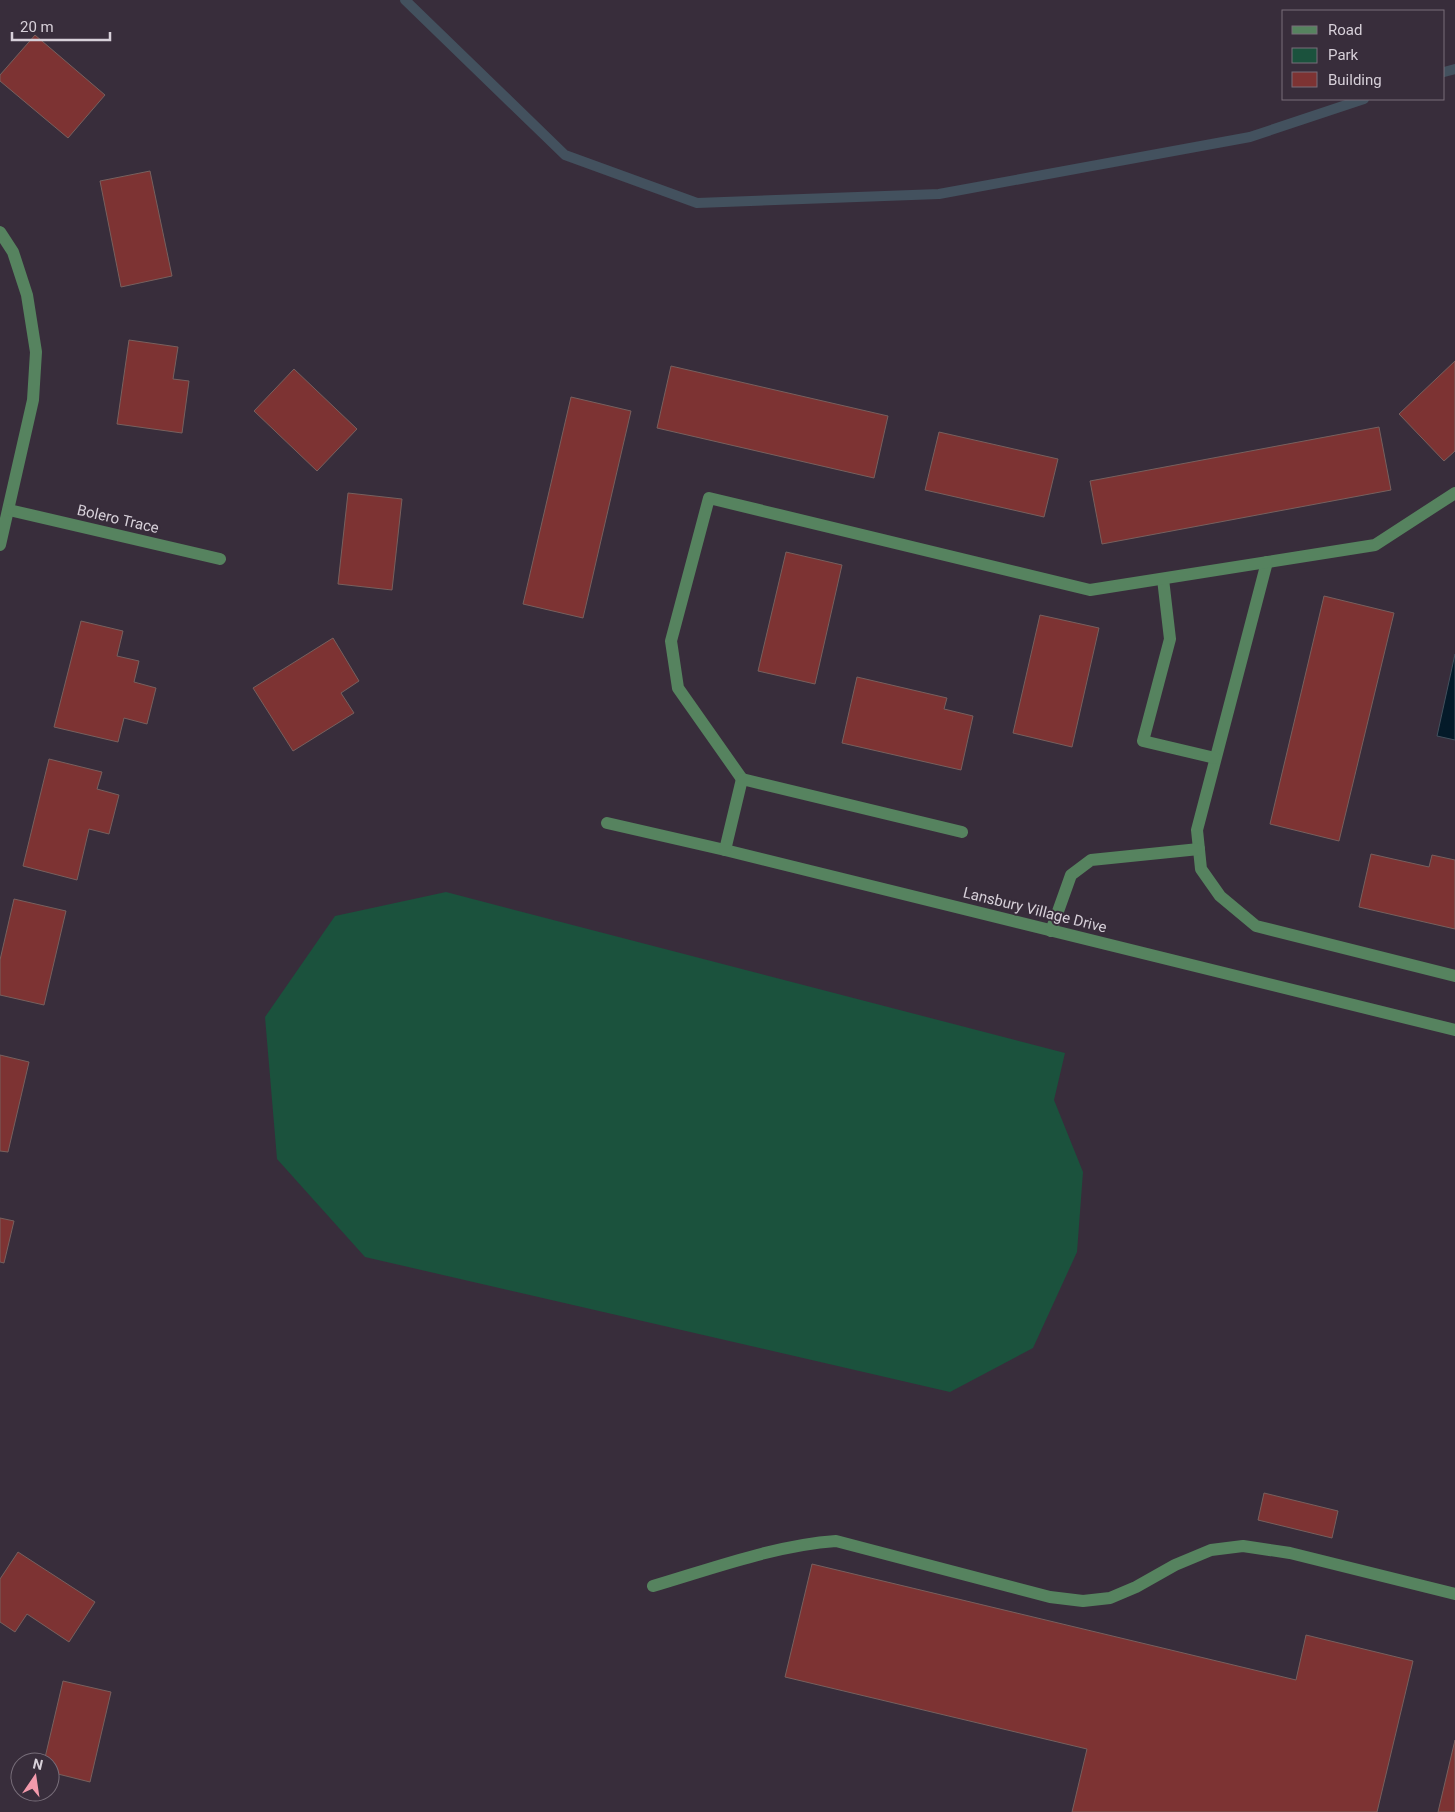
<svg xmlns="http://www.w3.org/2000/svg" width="1455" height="1812" viewBox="0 0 1455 1812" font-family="Roboto,sans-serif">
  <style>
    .green { fill: #1b523d }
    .water { fill: #041a29; stroke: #43515e }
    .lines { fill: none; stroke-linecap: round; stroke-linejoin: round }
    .stream { stroke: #43515e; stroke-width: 10 }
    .building { fill: #7d3333; stroke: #77605e }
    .minor { stroke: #56835f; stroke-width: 12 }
    .labels { text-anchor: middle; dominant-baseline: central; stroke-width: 4; stroke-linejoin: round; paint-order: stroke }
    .street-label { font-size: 15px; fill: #d7d0d9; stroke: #382d3b }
  </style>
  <rect width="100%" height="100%" fill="#382d3b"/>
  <!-- green -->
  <polygon class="green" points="446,892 1065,1053 1054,1100 1083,1172 1077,1252 1033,1348 950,1392 365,1257 277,1159 265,1017 335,916"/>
  <!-- water -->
  <polygon class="water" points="1455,654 1455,740 1437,736"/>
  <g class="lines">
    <!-- stream -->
    <g class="stream">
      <polyline points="405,0 565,155 697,203 939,194 1250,137 1364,99"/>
      <polyline points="1444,72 1455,69"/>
    </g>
  </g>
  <!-- building -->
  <g class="building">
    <polygon points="35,35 105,95 68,138 0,81 0,75"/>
    <polygon points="150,171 172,276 121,287 100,181"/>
    <polygon points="129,340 178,347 173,379 189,381 182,433 117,424"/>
    <polygon points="1455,361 1455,451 1444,461 1399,414"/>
    <polygon points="671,366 888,416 874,478 657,428"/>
    <polygon points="294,369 357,429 317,471 254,411"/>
    <polygon points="571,397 631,411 583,618 523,604"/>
    <polygon points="1379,427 1391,490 1102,544 1090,481"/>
    <polygon points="939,432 1058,459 1044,517 925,490"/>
    <polygon points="348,493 402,499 392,590 338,584"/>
    <polygon points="786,552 842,565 815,684 758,671"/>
    <polygon points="1324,596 1394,613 1339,841 1270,824"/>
    <polygon points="1040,615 1099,628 1072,747 1013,733"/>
    <polygon points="81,621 123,631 117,656 139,661 134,682 156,688 147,724 124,718 118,742 54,727"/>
    <polygon points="333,638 359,681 341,693 354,713 293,751 253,688"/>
    <polygon points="857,677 947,698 944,709 973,716 961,770 842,743"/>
    <polygon points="49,759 102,772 97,789 119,795 109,834 89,829 77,880 23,866"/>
    <polygon points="1371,854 1429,867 1432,855 1455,860 1455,929 1359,907"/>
    <polygon points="14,899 66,911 44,1005 0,995 0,960"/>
    <polygon points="0,1055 29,1062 8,1152 0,1151"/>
    <polygon points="0,1218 14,1221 4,1263 0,1262"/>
    <polygon points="1264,1493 1338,1511 1332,1538 1258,1520"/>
    <polygon points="18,1552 95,1602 69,1642 27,1614 15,1632 0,1622 0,1579"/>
    <polygon points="812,1564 1296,1680 1306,1635 1413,1661 1377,1812 1072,1812 1087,1749 785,1677"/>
    <polygon points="63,1681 111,1692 90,1782 50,1772 50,1762 44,1762"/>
    <polygon points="1455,1740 1455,1812 1438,1812"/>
  </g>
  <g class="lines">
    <!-- minor -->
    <g class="minor">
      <polyline points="0,232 13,252 27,295 36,352 33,400 0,545"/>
      <polyline points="9,510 220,559"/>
      <polyline points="1267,562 1197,830 1201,869 1220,896 1256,926 1455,976"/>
      <polyline points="1163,579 1170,639 1143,741 1215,758"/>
      <polyline points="742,779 678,688 671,641 709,498 1090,590 1375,545 1455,493"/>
      <polyline points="607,823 725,850 1455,1030"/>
      <polyline points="725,850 742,779 962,832"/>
      <polyline points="1051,931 1071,875 1091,860 1199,849"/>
      <path d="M653 1586C711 1569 776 1545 836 1541L1050 1597 1083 1601 1110 1598 1136 1587 1175 1565 1211 1550 1243 1546 1290 1553 1455 1594"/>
    </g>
  </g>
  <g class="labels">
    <!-- street labels -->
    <g class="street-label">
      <text transform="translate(118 519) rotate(13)">Bolero Trace</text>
      <text transform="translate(1035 910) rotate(14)">Lansbury Village Drive</text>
    </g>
  </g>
  <!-- legend -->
  <rect x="1282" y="10" width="162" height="90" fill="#382d3b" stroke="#786e7a"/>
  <rect x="1292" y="26" width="25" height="8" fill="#56835f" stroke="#786e7a"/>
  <text x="1328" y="35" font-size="15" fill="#d7d0d9">Road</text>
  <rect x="1292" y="48" width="25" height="15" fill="#1b523d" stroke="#786e7a"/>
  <text x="1328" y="60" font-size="15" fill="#d7d0d9">Park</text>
  <rect x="1292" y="72" width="25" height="15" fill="#7d3333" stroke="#786e7a"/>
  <text x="1328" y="85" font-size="15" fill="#d7d0d9">Building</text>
  <!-- north arrow -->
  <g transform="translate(35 1777) rotate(13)"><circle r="24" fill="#382d3b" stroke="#786e7a"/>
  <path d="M0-4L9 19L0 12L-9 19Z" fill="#f39aac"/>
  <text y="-8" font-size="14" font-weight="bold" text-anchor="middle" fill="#d7d0d9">N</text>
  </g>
  <!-- scale -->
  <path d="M12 32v8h98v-8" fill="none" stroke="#d7d0d9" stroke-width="2.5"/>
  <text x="20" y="32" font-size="15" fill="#d7d0d9" stroke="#382d3b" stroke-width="4" paint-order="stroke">20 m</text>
</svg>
